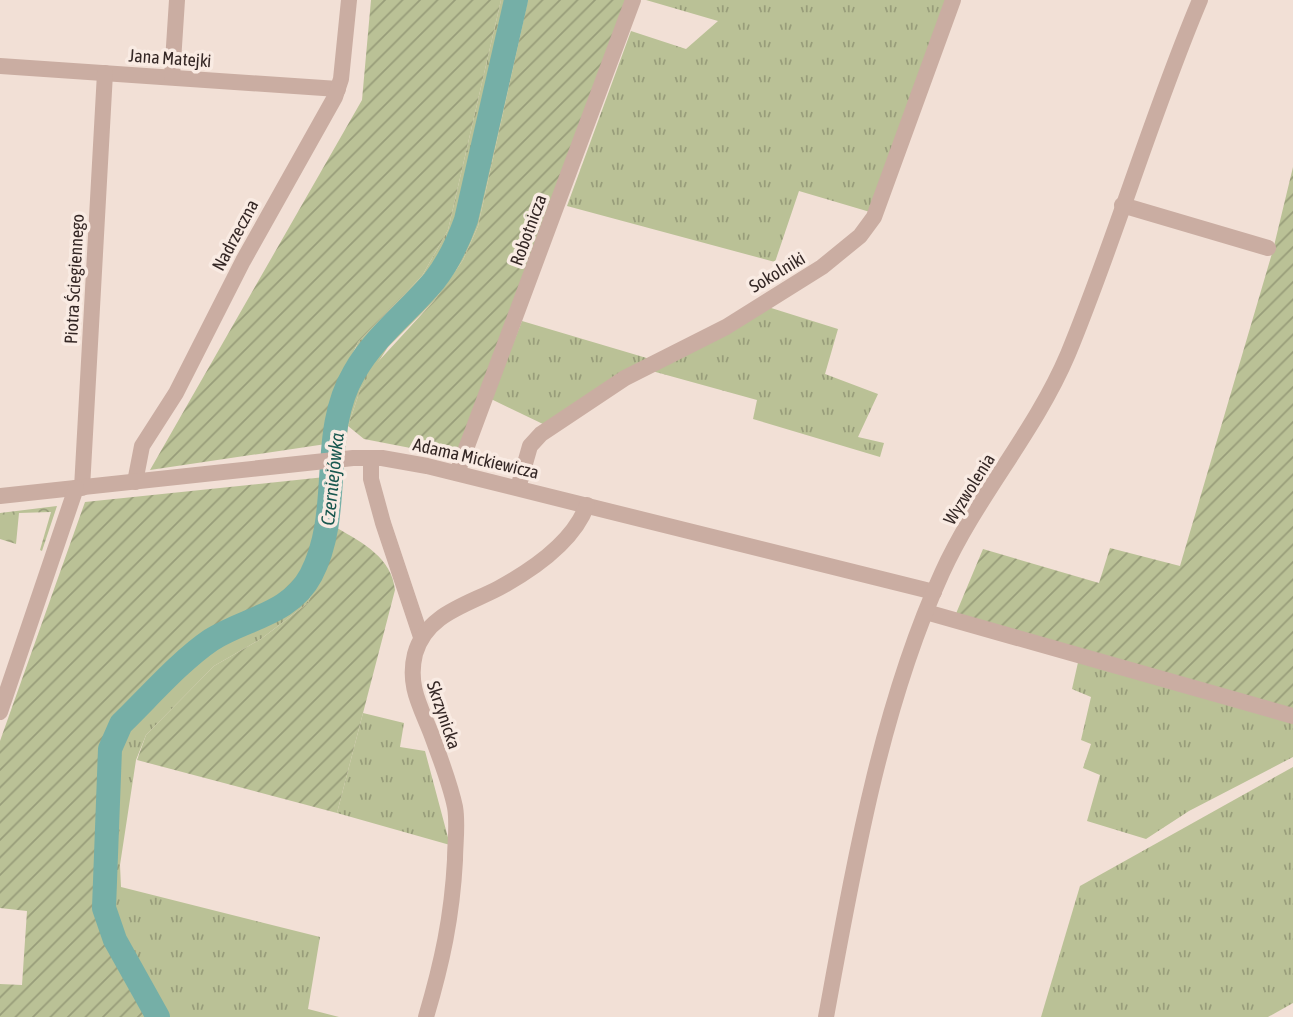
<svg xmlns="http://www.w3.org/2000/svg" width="1293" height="1017" viewBox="0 0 1293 1017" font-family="'Asap Condensed',sans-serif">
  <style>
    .grass { fill: url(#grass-tufts) }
    .forest { fill: url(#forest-crowns) }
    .garden { fill: url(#garden-furrows) }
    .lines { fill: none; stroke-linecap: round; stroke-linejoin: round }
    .river { stroke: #75afa7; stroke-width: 24 }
    .minor { stroke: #caada2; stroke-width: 16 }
    .labels { text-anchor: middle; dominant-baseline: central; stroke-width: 7; stroke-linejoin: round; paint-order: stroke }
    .street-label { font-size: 18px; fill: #342725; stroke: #f9ebe3 }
    .water-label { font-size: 19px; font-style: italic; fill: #19574f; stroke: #f9ebe3 }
  </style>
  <defs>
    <pattern id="grass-tufts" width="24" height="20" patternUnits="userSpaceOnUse" patternTransform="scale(1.75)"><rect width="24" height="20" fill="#bac196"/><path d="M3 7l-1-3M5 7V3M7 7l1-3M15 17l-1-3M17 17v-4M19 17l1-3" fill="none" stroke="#989d7a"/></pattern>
    <pattern id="forest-crowns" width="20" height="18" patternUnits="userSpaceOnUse" patternTransform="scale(1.75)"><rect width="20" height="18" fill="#bac196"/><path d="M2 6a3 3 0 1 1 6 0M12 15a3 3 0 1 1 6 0" fill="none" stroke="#989d7a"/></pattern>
    <pattern id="garden-furrows" width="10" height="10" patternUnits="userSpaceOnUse" patternTransform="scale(1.75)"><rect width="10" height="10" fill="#bac196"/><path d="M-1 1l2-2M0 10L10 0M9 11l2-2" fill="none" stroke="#989d7a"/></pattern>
  </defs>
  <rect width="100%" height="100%" fill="#f2e0d6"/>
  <!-- grass -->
  <g class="grass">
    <polygon points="501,0 528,0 478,226 463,260 434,301 388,347 360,390 348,426 337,528 308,603 261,639 214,666 146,735 136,760 120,865 121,887 320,937 308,1009 339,1017 147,1017 103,940 95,904 102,744 113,720 202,635 225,623 325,477 326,444 332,408 358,342 422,276 448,230"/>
    <polygon points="646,0 947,0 870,212 799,191 775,262 567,206 631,31 686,49 718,21"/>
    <polygon points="768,307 838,329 825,374 878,394 858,437 884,443 880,457 753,419 757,400 652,371"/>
    <polygon points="522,321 650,359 545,425 491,399"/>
    <polygon points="1079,658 1293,719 1293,757 1189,811 1146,839 1087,821 1100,775 1083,768 1091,744 1081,740 1091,697 1072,689"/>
    <polygon points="363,713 404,723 400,747 425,751 450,845 337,813"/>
    <polygon points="1293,767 1293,1003 1268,1017 1041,1017 1080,886"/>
  </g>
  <!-- forest -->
  <polygon class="forest" points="57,506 42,551 40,550 51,512 19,513 16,544 0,539 0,513"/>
  <!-- garden -->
  <g class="garden">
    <polygon points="371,0 501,0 448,230 422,276 358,342 340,382 326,444 150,470 362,100"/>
    <polygon points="528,0 629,0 457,457 364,439 348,426 360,390 375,365 434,301 463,260 478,226"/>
    <polygon points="1293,167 1293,712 955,616 983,549 1099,583 1110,548 1180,566 1273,250"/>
    <polygon points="325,477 316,546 299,579 268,607 202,635 113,720 102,744 95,904 103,940 147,1017 0,1017 0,984 22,985 27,911 0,908 0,741 85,502"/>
    <path d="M337 528C363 543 392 558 395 590L337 813 137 760 146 735 214 666 261 639 308 603Z"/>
  </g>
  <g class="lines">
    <!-- river -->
    <path class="river" d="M158 1017 115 940 104 908 110 749 121 724C148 698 180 661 211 640 245 618 290 615 311 575 344 512 318 434 354 373 375 336 407 313 434 281 449 262 458 242 466 220L516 0"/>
    <!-- minor -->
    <g class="minor">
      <polyline points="0,66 338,89"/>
      <polyline points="172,77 177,0"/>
      <polyline points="1122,205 1268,248"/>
      <polyline points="371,458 371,479 383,523 421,637"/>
      <polyline points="457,473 633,0"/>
      <polyline points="135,482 142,446 176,393 243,261 335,97 341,79 349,0"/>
      <polyline points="82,488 105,73"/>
      <polyline points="518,488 530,446 541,434 625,378 726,327 822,267 860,236 874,217 953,0"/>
      <polyline points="0,496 353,458 382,458 427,466 934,592"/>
      <polyline points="926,612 1293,716"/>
      <polyline points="0,712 76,488"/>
      <path d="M426 1017C442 963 452 917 455 860 455 843 458 824 455 807 450 783 440 758 432 736 421 707 407 686 415 654 426 614 467 605 499 588 532 570 574 541 587 505"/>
      <path d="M826 1017C853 870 880 709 942 573 977 496 1035 432 1068 354 1116 238 1151 116 1200 0"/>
    </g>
  </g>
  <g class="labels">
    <!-- street labels -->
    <g class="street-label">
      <text transform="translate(170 58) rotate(4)">Jana Matejki</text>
      <text transform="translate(528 230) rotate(-70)">Robotnicza</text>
      <text transform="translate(235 235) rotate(-62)">Nadrzeczna</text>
      <text transform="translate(777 272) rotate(-31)">Sokolniki</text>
      <text transform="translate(74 279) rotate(-87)">Piotra Ściegiennego</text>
      <text transform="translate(476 458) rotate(13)">Adama Mickiewicza</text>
      <text transform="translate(969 489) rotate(-58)">Wyzwolenia</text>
      <text transform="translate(444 715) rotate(71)">Skrzynicka</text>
    </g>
    <!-- water labels -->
    <g class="water-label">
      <text transform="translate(332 479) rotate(-84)">Czerniejówka</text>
    </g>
  </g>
</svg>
